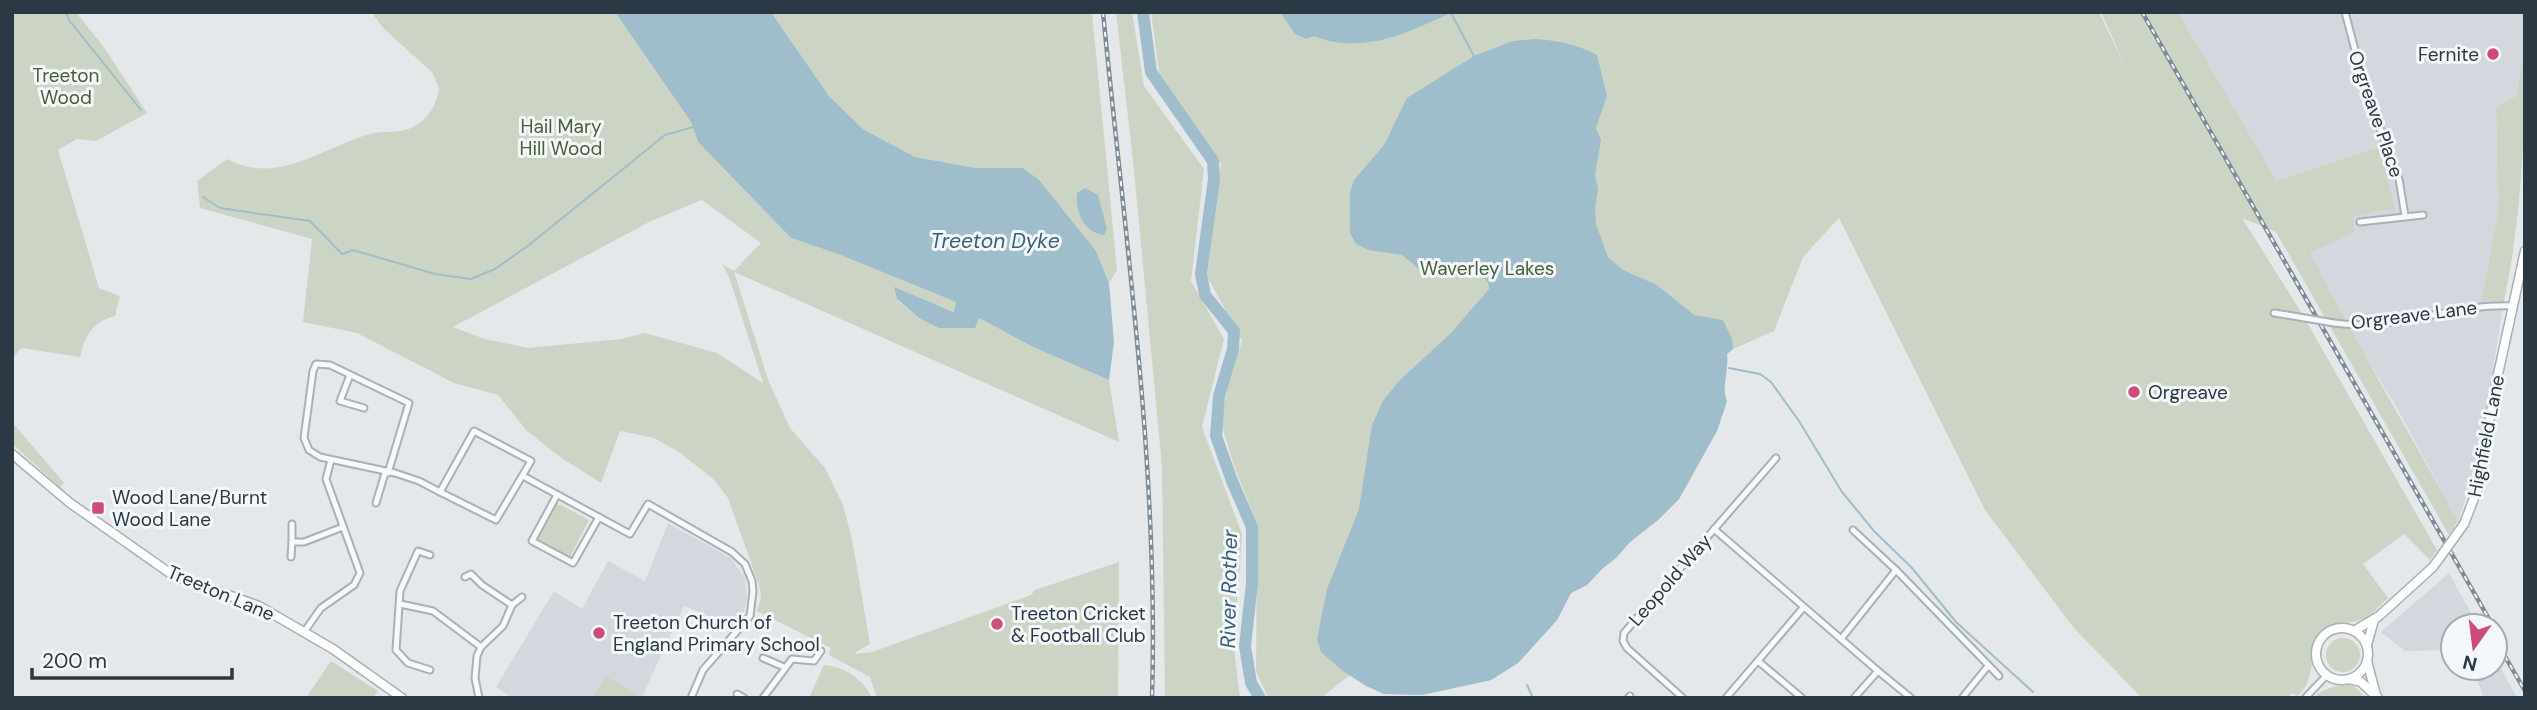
<svg xmlns="http://www.w3.org/2000/svg" width="2537" height="710" viewBox="0 0 2537 710" font-family="'DM Sans',sans-serif">
  <style>
    .built { fill: #d2d8dd }
    .green { fill: #ccd5c5; fill-rule: evenodd }
    .water { fill: #a0bdcb }
    .lines { fill: none; stroke-linecap: round; stroke-linejoin: round }
    .stream { stroke: #a0bdcb; stroke-width: 2 }
    .river { stroke: #a0bdcb; stroke-width: 12 }
    .minor-casing { stroke: #a9b0b6; stroke-width: 9 }
    .secondary-casing { stroke: #a9b0b6; stroke-width: 11 }
    .minor { stroke: #f7f8fa; stroke-width: 5 }
    .secondary { stroke: #fff; stroke-width: 8 }
    .rail-casing { stroke: #7d8b95; stroke-width: 4.5 }
    .rail { stroke: #f4f7f9; stroke-width: 2; stroke-dasharray: 5; stroke-linecap: butt }
    .minor-bridge-casing { stroke: #a9b0b6; stroke-width: 9; stroke-linecap: butt }
    .secondary-bridge-casing { stroke: #a9b0b6; stroke-width: 11; stroke-linecap: butt }
    .minor-bridge { stroke: #f7f8fa; stroke-width: 5 }
    .secondary-bridge { stroke: #fff; stroke-width: 8 }
    .poi-dot { fill: #cd4c79; stroke: #f4f7f9; stroke-width: 2.5 }
    .labels { text-anchor: middle; dominant-baseline: central; stroke-width: 6; stroke-linejoin: round; paint-order: stroke }
    .poi-label { font-size: 19px; fill: #2b3944; stroke: #f4f7f9; text-anchor: start }
    .park-label { font-size: 19px; fill: #485f39; stroke: #f4f7f9 }
    .street-label { font-size: 19px; fill: #2b3944; stroke: #f4f7f9 }
    .water-label { font-size: 21px; font-style: italic; fill: #366078; stroke: #f4f7f9 }
  </style>
  <rect width="100%" height="100%" fill="#e4e8eb"/>
  <!-- built -->
  <g class="built">
    <polygon points="2178,12 2525,12 2525,46 2516,96 2496,107 2498,213 2481,301 2504,301 2478,464 2458,521 2397,408 2352,335 2309,252 2354,232 2352,216 2379,148 2277,181"/>
    <polygon points="668,523 731,558 745,578 747,600 742,618 735,627 684,606 642,697 606,676 592,698 512,698 496,687 554,591 582,609 608,561 645,581"/>
    <polygon points="2449,573 2478,626 2453,626 2453,650 2405,651 2381,632"/>
    <polygon points="2495,657 2517,698 2484,698 2473,668 2495,668"/>
  </g>
  <!-- green -->
  <g class="green">
    <path d="M12 12H76L106 50 147 113 96 141 77 139 58 150 99 288 120 296 115 316C91 323 86 334 80 357L21 348 12 359Z"/>
    <path d="M371 12H615L691 122 698 142 791 238 838 254 956 302 955 312 895 288 897 300 919 318H979L1033 347 1109 380 1119 442 734 272 769 382 790 428 825 468 843 505 852 539 870 644 856 652 855 654 872 652 1031 595 1035 590 1119 562 1118 698H877L870 677 829 655 831 648 757 611 761 599 760 588 728 498 713 479 679 452 654 438 620 431 601 483 560 457 527 431 498 395 454 383 357 333 303 322 312 239 200 208 197 181 227 159C278 186 321 148 370 134 383 130 401 134 413 127 428 119 437 105 439 88L432 72 384 29ZM702 200 761 243 734 271 722 264 729 277 763 383 717 353 645 333 621 339 528 348 485 339 453 327 651 221Z"/>
    <polygon points="771,12 1092,12 1117,270 1109,283 1096,251 1023,168 976,168 915,157 863,129 829,96"/>
    <polygon points="1116,12 1132,12 1144,86 1204,169 1191,281 1224,339 1202,427 1242,534 1234,648 1240,698 1165,698 1162,467 1134,170"/>
    <path d="M1151 12H2099L2127 70 2101 12H2178L2277 181 2379 147 2395 209 2353 216 2354 232 2310 253C2356 344 2409 431 2458 521L2449 535 2276 232 2242 218 2301 312 2437 550 2430 560 2404 534 2363 564 2388 598C2380 605 2372 615 2363 619 2350 625 2333 620 2322 632 2306 650 2319 679 2297 696L2292 693 2287 698H2142L2073 627 1985 510 1839 218 1803 257 1774 331 1733 349 1727 354C1729 370 1720 387 1727 401L1717 431 1679 499 1658 520 1630 542 1616 558 1602 569 1587 585 1571 593 1557 620 1518 663 1491 680 1422 695 1384 694 1350 675 1321 698H1271L1267 695 1256 671 1257 523 1235 469 1221 423 1228 385 1242 341 1207 276 1221 164 1159 73Z"/>
    <path d="M2525 46C2525 133 2522 215 2504 301H2481L2498 213 2496 107 2516 96Z"/>
    <polygon points="12,422 64,483 60,487 12,444"/>
    <polygon points="556,505 561,505 589,520 570,557 566,557 538,541 538,536"/>
    <circle cx="2343" cy="655" r="17"/>
    <polygon points="331,661 378,691 373,698 306,698"/>
    <path d="M824 665C845 667 863 679 872 698H809Z"/>
    <polygon points="606,676 642,697 642,698 592,698"/>
    <polygon points="2337,685 2353,685 2366,698 2313,698 2320,692"/>
  </g>
  <!-- water -->
  <g class="water">
    <polygon points="615,12 771,12 829,96 863,129 915,157 976,168 1023,168 1039,180 1096,251 1109,283 1114,342 1109,380 1033,347 979,318 975,328 939,328 919,318 897,299 894,287 954,312 956,302 838,254 791,238 698,142 691,122"/>
    <path d="M1280 12H1453C1409 32 1362 56 1314 36L1306 39 1295 34Z"/>
    <path d="M1536 39C1559 41 1577 44 1597 55L1607 96 1596 128 1601 140 1595 175 1598 189 1595 208 1596 224 1608 257 1623 270 1657 285 1694 315 1723 320 1732 339 1733 349 1727 354C1729 370 1721 388 1727 401L1717 431 1679 499 1658 520 1630 542 1616 558 1602 569 1587 585 1571 593 1557 620 1518 663 1491 680 1422 695 1384 694 1366 686 1343 671 1321 652 1317 639 1327 589 1359 509 1372 425 1383 401 1399 381 1452 332 1489 289 1488 282 1482 276 1450 269 1439 272 1418 268 1402 255 1369 250 1356 244 1350 233V192L1354 180 1384 145 1407 98 1474 56 1513 41Z"/>
    <path d="M1085 188 1098 195 1107 229 1104 235C1083 233 1075 210 1077 193Z"/>
  </g>
  <g class="lines">
    <!-- stream -->
    <g class="stream">
      <polyline points="66,12 69,20 141,110"/>
      <polyline points="1451,13 1474,56"/>
      <polyline points="203,197 220,208 310,221 342,254 353,250 435,274 471,279 495,269 529,245 665,135 693,127"/>
      <polyline points="1729,368 1760,374 1771,382 1799,421 1842,492 1874,531 1912,568 1956,622 2033,692"/>
      <polyline points="1527,685 1533,698"/>
      <polyline points="2327,697 2334,698"/>
    </g>
    <!-- river -->
    <polyline class="river" points="1143,12 1151,72 1213,161 1214,179 1201,274 1205,295 1234,331 1233,349 1219,396 1216,436 1232,481 1252,527 1252,583 1245,646 1251,683 1260,698"/>
    <!-- minor casing -->
    <g class="minor-casing">
      <g id="minor">
        <polyline points="2345,12 2365,88 2399,179 2405,216"/>
        <polyline points="2360,222 2423,215"/>
        <polyline points="2274,313 2287,315"/>
        <path d="M2334 323C2394 332 2453 303 2513 306"/>
        <polyline points="350,375 340,401 364,408"/>
        <polygon points="474,431 531,461 496,520 440,492"/>
        <polyline points="388,473 409,403 330,365 316,364 313,371 304,438 309,450 320,457 395,473 419,481 440,492"/>
        <polyline points="523,476 630,534 648,504 732,552 745,564 752,581 753,591 750,616 703,670 691,698"/>
        <polyline points="557,495 532,541 573,563 599,517"/>
        <polyline points="376,503 385,473"/>
        <polyline points="292,524 292,542 304,542 343,527"/>
        <polyline points="1714,529 1878,671"/>
        <polyline points="1853,530 1896,570 1999,676"/>
        <polyline points="291,557 292,542"/>
        <polyline points="465,577 471,574 482,585 512,605 503,626 481,647 477,656 475,678 479,698"/>
        <polyline points="400,604 433,611 481,647"/>
        <polyline points="512,605 522,597"/>
        <polyline points="304,632 321,608 354,585 360,573 326,479 331,460"/>
        <polyline points="1841,639 1896,570"/>
        <polyline points="763,658 784,667"/>
        <polyline points="1758,661 1802,698"/>
        <polyline points="430,670 408,663 396,650 400,591 418,551 430,555"/>
        <polyline points="737,694 744,698"/>
        <polyline points="763,698 792,659 814,661 821,651"/>
        <polyline points="1628,698 1630,696"/>
        <polyline points="1683,698 1627,648 1623,641 1624,633 1776,458"/>
        <polyline points="1726,698 1803,608"/>
        <polyline points="1854,698 1878,671 1911,698"/>
        <polyline points="1962,698 1988,666"/>
        <polyline points="2305,698 2327,675"/>
      </g>
    </g>
    <!-- secondary casing -->
    <g class="secondary-casing">
      <g id="secondary">
        <polyline points="12,454 70,503 174,576 259,606 333,649 402,698"/>
        <polyline points="2464,524 2478,488 2495,388 2525,251"/>
        <circle cx="2342" cy="654" r="26"/>
        <polyline points="2354,631 2379,616 2433,567"/>
        <polyline points="2367,645 2374,620"/>
        <polyline points="2367,661 2376,695"/>
        <polyline points="2349,679 2361,682 2378,698"/>
      </g>
    </g>
    <!-- minor -->
    <use href="#minor" class="minor"/>
    <!-- secondary -->
    <use href="#secondary" class="secondary"/>
    <!-- rail casing -->
    <g class="rail-casing">
      <g id="rail">
        <path d="M1103 12C1125 240 1159 468 1152 698"/>
        <polyline points="2142,12 2493,626"/>
        <polyline points="2495,639 2525,691"/>
      </g>
    </g>
    <!-- rail -->
    <use href="#rail" class="rail"/>
    <!-- minor-bridge casing -->
    <g class="minor-bridge-casing">
      <polyline id="minor-bridge" points="2287,315 2334,323"/>
    </g>
    <!-- secondary-bridge casing -->
    <g class="secondary-bridge-casing">
      <polyline id="secondary-bridge" points="2433,567 2464,524"/>
    </g>
    <!-- minor-bridge -->
    <use href="#minor-bridge" class="minor-bridge"/>
    <!-- secondary-bridge -->
    <use href="#secondary-bridge" class="secondary-bridge"/>
  </g>
  <!-- markers -->
  <g class="poi-dot">
    <circle cx="2493" cy="54" r="7"/>
    <circle cx="2134" cy="392" r="7"/>
    <rect x="91" y="501" width="14" height="14" rx="3.5"/>
    <circle cx="997" cy="624" r="7"/>
    <circle cx="599" cy="633" r="7"/>
  </g>
  <g class="labels">
    <!-- poi labels -->
    <g class="poi-label">
      <text x="2479" y="54" text-anchor="end">Fernite</text>
      <text x="2148" y="392">Orgreave</text>
      <text x="112" y="497">Wood Lane/Burnt<tspan x="112" dy="22">Wood Lane</tspan></text>
      <text x="1011" y="613">Treeton Cricket<tspan x="1011" dy="22">&amp; Football Club</tspan></text>
      <text x="613" y="622">Treeton Church of<tspan x="613" dy="22">England Primary School</tspan></text>
    </g>
    <!-- park labels -->
    <g class="park-label">
      <text x="66" y="75">Treeton<tspan x="66" dy="22">Wood</tspan></text>
      <text x="561" y="126">Hail Mary<tspan x="561" dy="22">Hill Wood</tspan></text>
      <text x="1487" y="268">Waverley Lakes</text>
    </g>
    <!-- street labels -->
    <g class="street-label">
      <text transform="translate(2376 114) rotate(71)">Orgreave Place</text>
      <text transform="translate(2414 315) rotate(-7)">Orgreave Lane</text>
      <text transform="translate(2486 436) rotate(-79)">Highfield Lane</text>
      <text transform="translate(1670 580) rotate(-49)">Leopold Way</text>
      <text transform="translate(221 593) rotate(23)">Treeton Lane</text>
    </g>
    <!-- water labels -->
    <g class="water-label">
      <text x="995" y="241">Treeton Dyke</text>
      <text transform="translate(1229 589) rotate(-89)">River Rother</text>
    </g>
  </g>
  <!-- border -->
  <rect width="2537" height="710" fill="none" stroke="#2b3944" stroke-width="28"/>
  <!-- north arrow -->
  <g transform="translate(2474 647) rotate(194)"><circle r="33" fill="#f4f7f9" stroke="#a4abb1" stroke-width="2"/>
  <path d="M0-5L12 26L0 18L-12 26Z" fill="#cd4c79"/>
  <text y="-10" font-size="19" font-weight="bold" text-anchor="middle" fill="#2b3944">N</text>
  </g>
  <!-- scale -->
  <path d="M32 668v10h200v-10" fill="none" stroke="#2b3944" stroke-width="3.5"/>
  <text x="42" y="668" font-size="21" fill="#2b3944" stroke="#f4f7f9" stroke-width="5" paint-order="stroke">200 m</text>
</svg>
